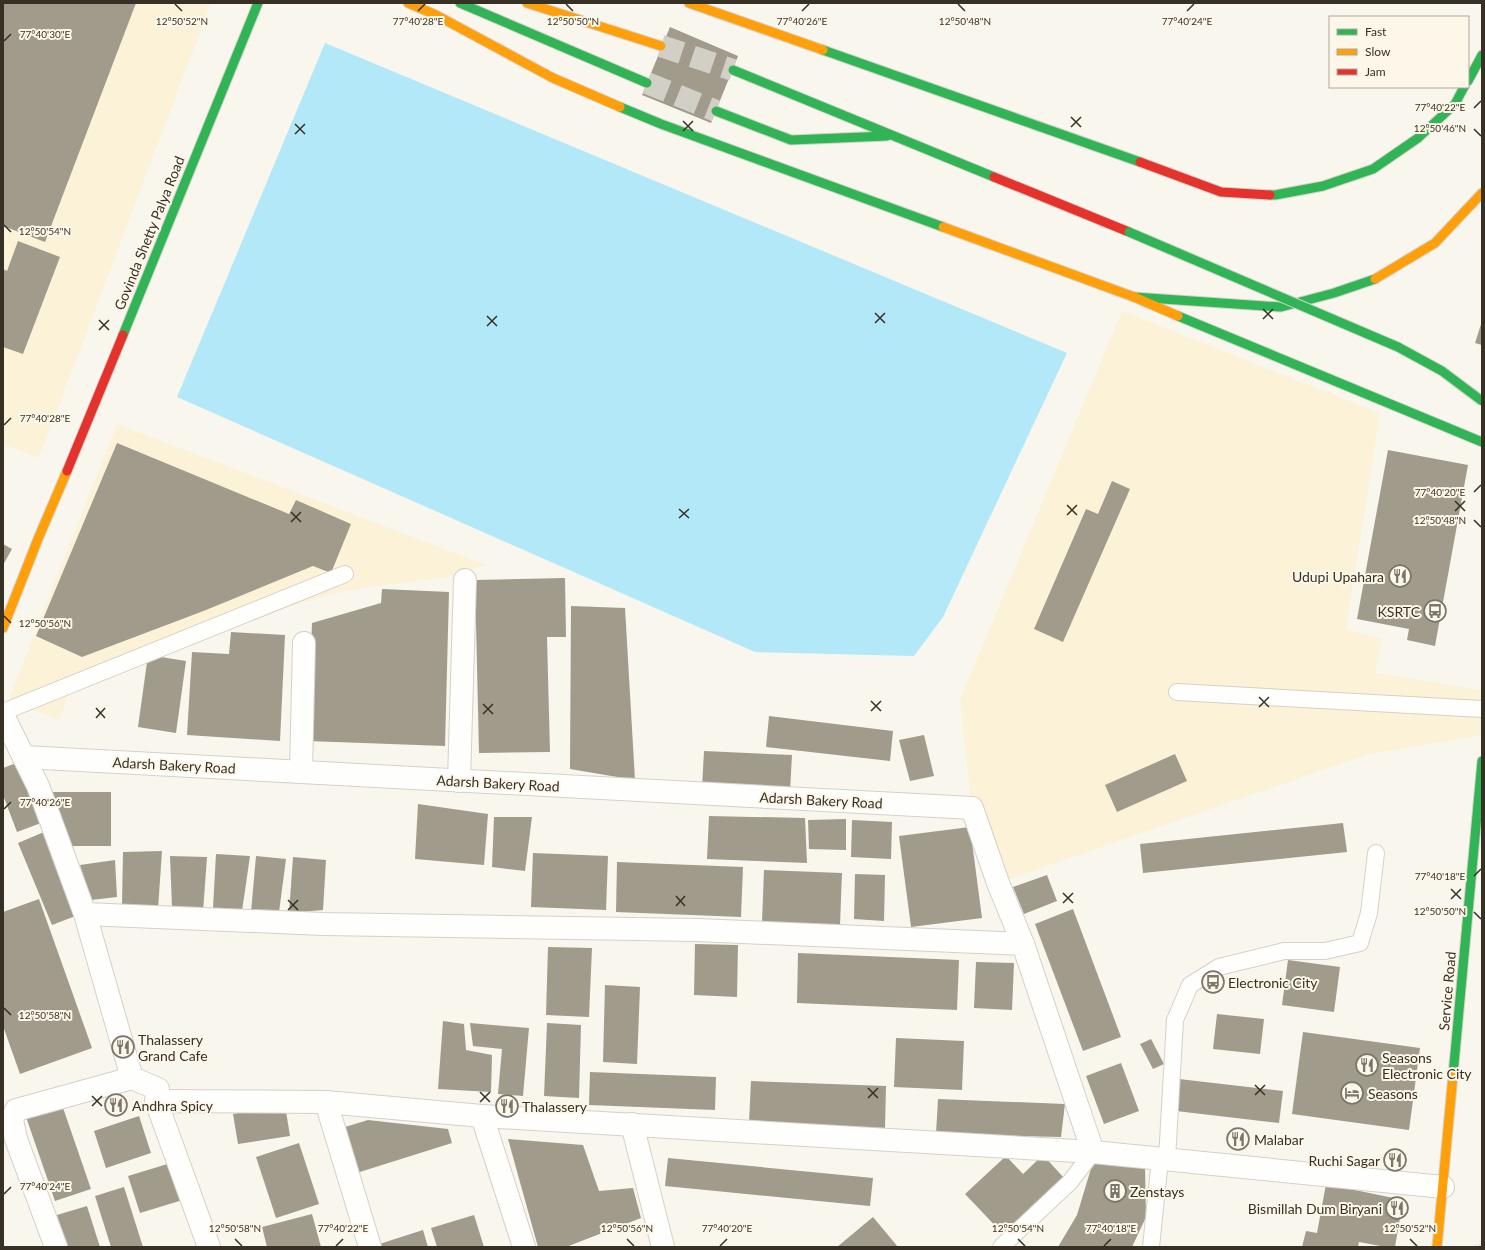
<svg xmlns="http://www.w3.org/2000/svg" width="1485" height="1250" viewBox="0 0 1485 1250" font-family="Lato,sans-serif">
  <style>
    .built { fill: #fcf2d7 }
    .water { fill: #b2e8f8 }
    .building { fill: #a19b8c }
    .lines { fill: none; stroke-linecap: round; stroke-linejoin: round }
    .highway-tunnel { stroke: #d2cfc6; stroke-width: 22; stroke-dasharray: 22 11; stroke-linecap: butt }
    .lane-casing { stroke: #d5d1c8; stroke-width: 18 }
    .street-casing { stroke: #d5d1c8; stroke-width: 24 }
    .fast-casing { stroke: #d5d1c8; stroke-width: 11 }
    .slow-casing { stroke: #d5d1c8; stroke-width: 11 }
    .jam-casing { stroke: #d5d1c8; stroke-width: 11 }
    .path { stroke: #dad9d6; stroke-width: 2.5; stroke-dasharray: 2 2; stroke-linecap: butt }
    .lane { stroke: #fefefc; stroke-width: 16 }
    .street { stroke: #fefefc; stroke-width: 22 }
    .fast { stroke: #30b455; stroke-width: 9 }
    .slow { stroke: #ff9f0a; stroke-width: 9 }
    .jam { stroke: #e5322d; stroke-width: 9 }
    .fast-bridge-casing { stroke: #d4d3cd; stroke-width: 11; stroke-linecap: butt }
    .fast-bridge { stroke: #30b455; stroke-width: 9 }
    .ticks { fill: none; stroke: #363124; stroke-width: 1.5 }
    .labels { text-anchor: middle; dominant-baseline: central; stroke-width: 4; stroke-linejoin: round; paint-order: stroke }
    .street-label { font-size: 14px; fill: #363124; stroke: #fdf7ea }
    .poi-label { font-size: 14px; fill: #363124; stroke: #fdf7ea; text-anchor: start }
    .ticks-label { font-size: 10px; text-anchor: middle; fill: #363124; stroke: #fdf7ea; stroke-width: 4; stroke-linejoin: round; paint-order: stroke }
  </style>
  <rect width="100%" height="100%" fill="#f9f6ee"/>
  <!-- built -->
  <g class="built">
    <polygon points="3,3 211,3 39,458 3,444"/>
    <polygon points="1122,311 1380,413 1346,629 1382,639 1375,673 1482,690 1482,735 1369,754 998,883 973,819 960,700"/>
    <polygon points="117,424 486,565 448,577 349,590 167,641 75,679 59,720 9,699"/>
  </g>
  <!-- water -->
  <polygon class="water" points="325,43 1067,353 943,617 914,656 755,652 177,397"/>
  <!-- building -->
  <g class="building">
    <polygon points="3,3 136,3 45,242 3,226"/>
    <polygon points="670,27 738,56 711,123 642,95"/>
    <polygon points="18,241 60,257 23,354 3,347 3,269 7,271"/>
    <polygon points="1482,321 1482,345 1475,343"/>
    <polygon points="117,443 289,514 296,500 351,524 331,573 313,566 206,610 82,657 36,636"/>
    <polygon points="1388,450 1468,465 1435,646 1407,640 1409,629 1357,619"/>
    <polygon points="1112,481 1130,489 1063,642 1034,629 1086,509 1098,514"/>
    <polygon points="3,544 12,549 3,565"/>
    <polygon points="565,578 566,637 547,637 550,752 479,753 475,580"/>
    <polygon points="382,589 449,592 445,746 308,741 312,623 381,603"/>
    <polygon points="571,606 625,608 635,780 570,769"/>
    <polygon points="231,632 285,635 280,741 187,735 192,652 229,654"/>
    <polygon points="148,655 186,661 176,733 138,727"/>
    <polygon points="769,716 893,731 890,761 766,747"/>
    <polygon points="924,735 934,776 910,781 899,740"/>
    <polygon points="704,751 792,755 790,792 702,788"/>
    <polygon points="1175,754 1187,781 1117,812 1105,785"/>
    <polygon points="19,762 41,823 17,832 3,795 3,768"/>
    <polygon points="52,792 111,792 111,846 68,846"/>
    <polygon points="418,804 488,814 484,865 415,859"/>
    <polygon points="709,816 805,818 807,863 707,859"/>
    <polygon points="494,817 532,817 525,871 492,867"/>
    <polygon points="846,819 846,850 809,849 808,820"/>
    <polygon points="852,820 892,822 891,859 851,857"/>
    <polygon points="1343,823 1347,852 1143,873 1140,844"/>
    <polygon points="970,827 982,918 911,927 899,836"/>
    <polygon points="44,832 78,915 52,925 18,843"/>
    <polygon points="162,851 158,909 122,904 123,852"/>
    <polygon points="533,853 608,856 606,910 531,907"/>
    <polygon points="216,854 250,856 242,911 213,908"/>
    <polygon points="170,856 207,857 203,912 172,907"/>
    <polygon points="256,856 286,859 279,912 251,912"/>
    <polygon points="293,857 326,860 323,910 289,913"/>
    <polygon points="115,860 117,897 91,900 80,865"/>
    <polygon points="617,862 743,867 741,917 616,912"/>
    <polygon points="764,870 842,873 840,925 762,922"/>
    <polygon points="855,874 885,875 884,921 854,919"/>
    <polygon points="1047,875 1057,901 1024,914 1013,887"/>
    <polygon points="39,899 92,1048 20,1074 3,1026 3,912"/>
    <polygon points="1073,909 1121,1037 1083,1051 1035,924"/>
    <polygon points="695,944 738,945 737,997 694,995"/>
    <polygon points="548,947 592,948 589,1017 546,1015"/>
    <polygon points="798,953 959,960 957,1010 797,1003"/>
    <polygon points="1288,960 1340,967 1334,1012 1282,1005"/>
    <polygon points="976,962 1014,963 1012,1010 974,1008"/>
    <polygon points="605,985 640,987 637,1064 603,1062"/>
    <polygon points="1217,1014 1264,1019 1260,1054 1213,1049"/>
    <polygon points="443,1021 464,1024 466,1050 492,1055 491,1092 438,1089"/>
    <polygon points="470,1023 529,1028 523,1096 498,1094 502,1049 473,1046"/>
    <polygon points="547,1023 581,1025 579,1098 544,1096"/>
    <polygon points="1303,1032 1420,1048 1409,1130 1292,1114"/>
    <polygon points="896,1038 964,1041 962,1090 894,1087"/>
    <polygon points="1151,1039 1164,1064 1153,1069 1140,1044"/>
    <polygon points="1121,1063 1139,1111 1104,1124 1086,1076"/>
    <polygon points="590,1072 716,1077 715,1110 589,1105"/>
    <polygon points="1179,1079 1283,1091 1279,1123 1176,1111"/>
    <polygon points="751,1081 886,1086 885,1128 749,1122"/>
    <polygon points="938,1099 1065,1104 1061,1137 936,1134"/>
    <polygon points="61,1102 91,1189 55,1201 25,1114"/>
    <polygon points="285,1105 290,1136 238,1144 233,1114"/>
    <polygon points="139,1116 151,1153 106,1168 94,1131"/>
    <polygon points="368,1120 448,1129 452,1143 347,1176 332,1131"/>
    <polygon points="508,1139 583,1145 599,1191 633,1188 641,1218 566,1247 538,1247"/>
    <polygon points="299,1143 319,1204 276,1218 256,1157"/>
    <polygon points="1043,1155 1064,1178 1004,1235 965,1194 1006,1156 1023,1174"/>
    <polygon points="668,1158 873,1178 870,1206 665,1186"/>
    <polygon points="174,1162 186,1199 140,1213 128,1176"/>
    <polygon points="1093,1162 1145,1167 1146,1217 1132,1247 1058,1247 1077,1215"/>
    <polygon points="1326,1184 1403,1200 1395,1247 1386,1247 1359,1242 1358,1247 1302,1247 1306,1231 1317,1233"/>
    <polygon points="124,1187 143,1247 111,1247 95,1196"/>
    <polygon points="87,1206 100,1247 67,1247 57,1215"/>
    <polygon points="312,1214 321,1247 267,1247 262,1227"/>
    <polygon points="474,1215 484,1247 437,1247 431,1228"/>
    <polygon points="873,1217 898,1247 837,1247"/>
    <polygon points="423,1230 428,1247 370,1247"/>
  </g>
  <g class="lines">
    <!-- highway-tunnel -->
    <g class="highway-tunnel">
      <polyline points="661,46 733,70"/>
      <polyline points="647,83 716,111"/>
    </g>
    <!-- lane casing -->
    <g class="lane-casing">
      <g id="lane">
        <polyline points="1177,692 1482,709"/>
        <polyline points="3,712 345,574"/>
        <polyline points="1167,1159 1175,1020 1190,985 1219,967 1284,951 1325,951 1360,943 1369,913 1376,853"/>
        <polyline points="1001,1247 1070,1182 1093,1152"/>
        <polyline points="1151,1247 1160,1159"/>
      </g>
    </g>
    <!-- street casing -->
    <g class="street-casing">
      <g id="street">
        <polyline points="3,715 38,786 85,914 132,1078 158,1089 156,1101"/>
        <polyline points="24,757 972,808 998,883 1023,944 1093,1152"/>
        <polyline points="301,772 304,643"/>
        <polyline points="459,781 465,580"/>
        <polyline points="85,914 323,924 697,930 1023,944"/>
        <polyline points="326,1102 370,1247"/>
        <polyline points="482,1116 524,1247"/>
        <polyline points="632,1124 663,1247"/>
        <polyline points="56,1247 16,1139 12,1120 16,1110 132,1078"/>
        <polyline points="209,1247 156,1101 326,1102 482,1116 1093,1152 1443,1187"/>
      </g>
    </g>
    <!-- fast casing -->
    <g class="fast-casing">
      <g id="fast">
        <polyline points="460,3 647,83"/>
        <polyline points="823,50 1140,162"/>
        <polyline points="733,70 994,177"/>
        <polyline points="1468,81 1482,55"/>
        <polyline points="620,107 661,124 943,227"/>
        <polyline points="716,111 791,140 887,136"/>
        <polyline points="1270,195 1275,195 1323,186 1373,169 1418,138 1455,104 1464,87"/>
        <polyline points="1134,297 1281,307 1334,293 1375,279"/>
        <polyline points="1178,316 1482,442"/>
        <polyline points="123,335 258,3"/>
        <polyline points="1453,1075 1482,761"/>
      </g>
    </g>
    <!-- slow casing -->
    <g class="slow-casing">
      <g id="slow">
        <polyline points="408,3 436,15 553,78 620,107"/>
        <polyline points="527,3 661,46"/>
        <polyline points="689,3 823,50"/>
        <polyline points="943,227 1134,297 1178,316"/>
        <polyline points="1375,279 1435,243 1482,193"/>
        <polyline points="3,628 38,539 67,471"/>
        <polyline points="1437,1247 1453,1075"/>
      </g>
    </g>
    <!-- jam casing -->
    <g class="jam-casing">
      <g id="jam">
        <polyline points="1140,162 1221,192 1270,195"/>
        <polyline points="994,177 1129,232"/>
        <polyline points="67,471 123,335"/>
      </g>
    </g>
    <!-- path -->
    <polyline class="path" points="1475,1247 1482,1245"/>
    <!-- lane -->
    <use href="#lane" class="lane"/>
    <!-- street -->
    <use href="#street" class="street"/>
    <!-- fast -->
    <use href="#fast" class="fast"/>
    <!-- slow -->
    <use href="#slow" class="slow"/>
    <!-- jam -->
    <use href="#jam" class="jam"/>
    <!-- fast-bridge casing -->
    <g class="fast-bridge-casing">
      <polyline id="fast-bridge" points="1129,232 1398,347 1442,371 1482,401"/>
    </g>
    <!-- fast-bridge -->
    <use href="#fast-bridge" class="fast-bridge"/>
  </g>
  <!-- ticks -->
  <path class="ticks" d="M175 4 182 11M566 4 573 11M958 4 965 11M418 11 425 4M802 11 809 4M1187 11 1194 4M4 41 11 34M1474 108 1481 101M1071 117 1081 127M683 121 693 131M295 124 305 134M1071 127 1081 117M1474 129 1481 136M683 131 693 121M295 134 305 124M4 225 11 232M1263 309 1273 319M875 313 885 323M487 316 497 326M1263 319 1273 309M99 320 109 330M875 323 885 313M487 326 497 316M99 330 109 320M4 425 11 418M1474 492 1481 485M1455 501 1465 511M1067 505 1077 515M679 509 689 518M1455 511 1465 501M291 512 301 522M1067 515 1077 505M679 518 689 509M1474 520 1481 527M291 522 301 512M4 616 11 623M1259 697 1269 707M871 701 881 711M483 704 493 714M1259 707 1269 697M96 708 105 718M871 711 881 701M483 714 493 704M96 718 105 708M4 809 11 802M1474 876 1481 869M1451 889 1461 899M1063 893 1073 903M676 896 685 906M1451 899 1461 889M288 900 298 910M1063 903 1073 893M676 906 685 896M288 910 298 900M1474 912 1481 919M4 1008 11 1015M1255 1085 1265 1095M868 1088 878 1098M480 1092 490 1102M1255 1095 1265 1085M92 1096 102 1106M868 1098 878 1088M480 1102 490 1092M92 1106 102 1096M4 1194 11 1187M235 1239 242 1246M627 1239 634 1246M1018 1239 1025 1246M1410 1239 1417 1246M336 1246 343 1239M720 1246 727 1239M1104 1246 1111 1239"/>
  <!-- icons -->
  <defs>
    <g id="restaurant-ring" transform="scale(1.15)"><circle r="9.5" fill="#fdf7ea" stroke="#7a766b" stroke-width="1.5"/><path d="M-5-6h1v4h1v-4h1v4h1v-4h1v5L-1.5 .5V6h-2V.5L-5-1ZM5-6V6H3V1.5H1.5Q1.5-4 5-6Z" fill="#7a766b"/></g>
    <g id="bus-ring" transform="scale(1.15)"><circle r="9.5" fill="#fdf7ea" stroke="#7a766b" stroke-width="1.5"/><path d="M-5-6H5V4H4V6H2V4H-2V6H-4V4H-5ZM-3.5-4V0h7V-4ZM-3.5 1.2v1.5H-2V1.2ZM2 1.2v1.5H3.5V1.2Z" fill="#7a766b"/></g>
    <g id="hotel-ring" transform="scale(1.15)"><circle r="9.5" fill="#fdf7ea" stroke="#7a766b" stroke-width="1.5"/><path d="M-6-4.5h1.5V1H6V5H4.5V3h-9V5H-6ZM-4 0a1.8 1.8 0 1 1 3.6 0ZM.5 0V-2.5h3Q6-2.5 6 0Z" fill="#7a766b"/></g>
    <g id="building-ring" transform="scale(1.15)"><circle r="9.5" fill="#fdf7ea" stroke="#7a766b" stroke-width="1.5"/><path d="M-4-6H4V6H1V3H-1V6H-4ZM-2.5-4.3h1.7v1.8h-1.7ZM.8-4.3h1.7v1.8H.8ZM-2.5-1h1.7V.8h-1.7ZM.8-1h1.7V.8H.8Z" fill="#7a766b"/></g>
  </defs>
  <g fill-rule="evenodd">
    <use href="#restaurant-ring" x="1400" y="576"/>
    <use href="#bus-ring" x="1435" y="611"/>
    <use href="#bus-ring" x="1213" y="982"/>
    <use href="#restaurant-ring" x="123" y="1047"/>
    <use href="#restaurant-ring" x="1367" y="1065"/>
    <use href="#hotel-ring" x="1352" y="1093"/>
    <use href="#restaurant-ring" x="116" y="1105"/>
    <use href="#restaurant-ring" x="507" y="1106"/>
    <use href="#restaurant-ring" x="1238" y="1139"/>
    <use href="#restaurant-ring" x="1395" y="1160"/>
    <use href="#building-ring" x="1115" y="1191"/>
    <use href="#restaurant-ring" x="1397" y="1208"/>
  </g>
  <g class="labels">
    <!-- street labels -->
    <g class="street-label">
      <text transform="translate(149 233) rotate(-68)">Govinda Shetty Palya Road</text>
      <text transform="translate(174 765) rotate(3)">Adarsh Bakery Road</text>
      <text transform="translate(498 783) rotate(3)">Adarsh Bakery Road</text>
      <text transform="translate(821 800) rotate(3)">Adarsh Bakery Road</text>
      <text transform="translate(1447 991) rotate(-85)">Service Road</text>
    </g>
    <!-- poi labels -->
    <g class="poi-label">
      <text x="1384" y="576" text-anchor="end">Udupi Upahara</text>
      <text x="1420" y="611" text-anchor="end">KSRTC</text>
      <text x="1228" y="982">Electronic City</text>
      <text x="138" y="1039">Thalassery<tspan x="138" dy="16">Grand Cafe</tspan></text>
      <text x="1382" y="1057">Seasons<tspan x="1382" dy="16">Electronic City</tspan></text>
      <text x="1368" y="1093">Seasons</text>
      <text x="132" y="1105">Andhra Spicy</text>
      <text x="522" y="1106">Thalassery</text>
      <text x="1254" y="1139">Malabar</text>
      <text x="1380" y="1160" text-anchor="end">Ruchi Sagar</text>
      <text x="1130" y="1191">Zenstays</text>
      <text x="1382" y="1208" text-anchor="end">Bismillah Dum Biryani</text>
    </g>
  </g>
  <g class="ticks-label">
    <text x="182" y="25">12°50'52"N</text>
    <text x="418" y="25">77°40'28"E</text>
    <text x="573" y="25">12°50'50"N</text>
    <text x="802" y="25">77°40'26"E</text>
    <text x="965" y="25">12°50'48"N</text>
    <text x="1187" y="25">77°40'24"E</text>
    <text x="45" y="38">77°40'30"E</text>
    <text x="1440" y="111">77°40'22"E</text>
    <text x="1440" y="132">12°50'46"N</text>
    <text x="45" y="235">12°50'54"N</text>
    <text x="45" y="422">77°40'28"E</text>
    <text x="1440" y="496">77°40'20"E</text>
    <text x="1440" y="524">12°50'48"N</text>
    <text x="45" y="627">12°50'56"N</text>
    <text x="45" y="806">77°40'26"E</text>
    <text x="1440" y="880">77°40'18"E</text>
    <text x="1440" y="915">12°50'50"N</text>
    <text x="45" y="1019">12°50'58"N</text>
    <text x="45" y="1190">77°40'24"E</text>
    <text x="235" y="1232">12°50'58"N</text>
    <text x="343" y="1232">77°40'22"E</text>
    <text x="627" y="1232">12°50'56"N</text>
    <text x="727" y="1232">77°40'20"E</text>
    <text x="1018" y="1232">12°50'54"N</text>
    <text x="1111" y="1232">77°40'18"E</text>
    <text x="1410" y="1232">12°50'52"N</text>
  </g>
  <!-- border -->
  <rect width="1485" height="1250" fill="none" stroke="#363124" stroke-width="8"/>
  <!-- legend -->
  <rect x="1329" y="16" width="140" height="72" fill="#fdf7ea" stroke="#ada89b"/>
  <rect x="1337" y="29" width="20" height="6" fill="#30b455" stroke="#ada89b"/>
  <text x="1365" y="36" font-size="12" fill="#363124">Fast</text>
  <rect x="1337" y="49" width="20" height="6" fill="#ff9f0a" stroke="#ada89b"/>
  <text x="1365" y="56" font-size="12" fill="#363124">Slow</text>
  <rect x="1337" y="69" width="20" height="6" fill="#e5322d" stroke="#ada89b"/>
  <text x="1365" y="76" font-size="12" fill="#363124">Jam</text>
</svg>
